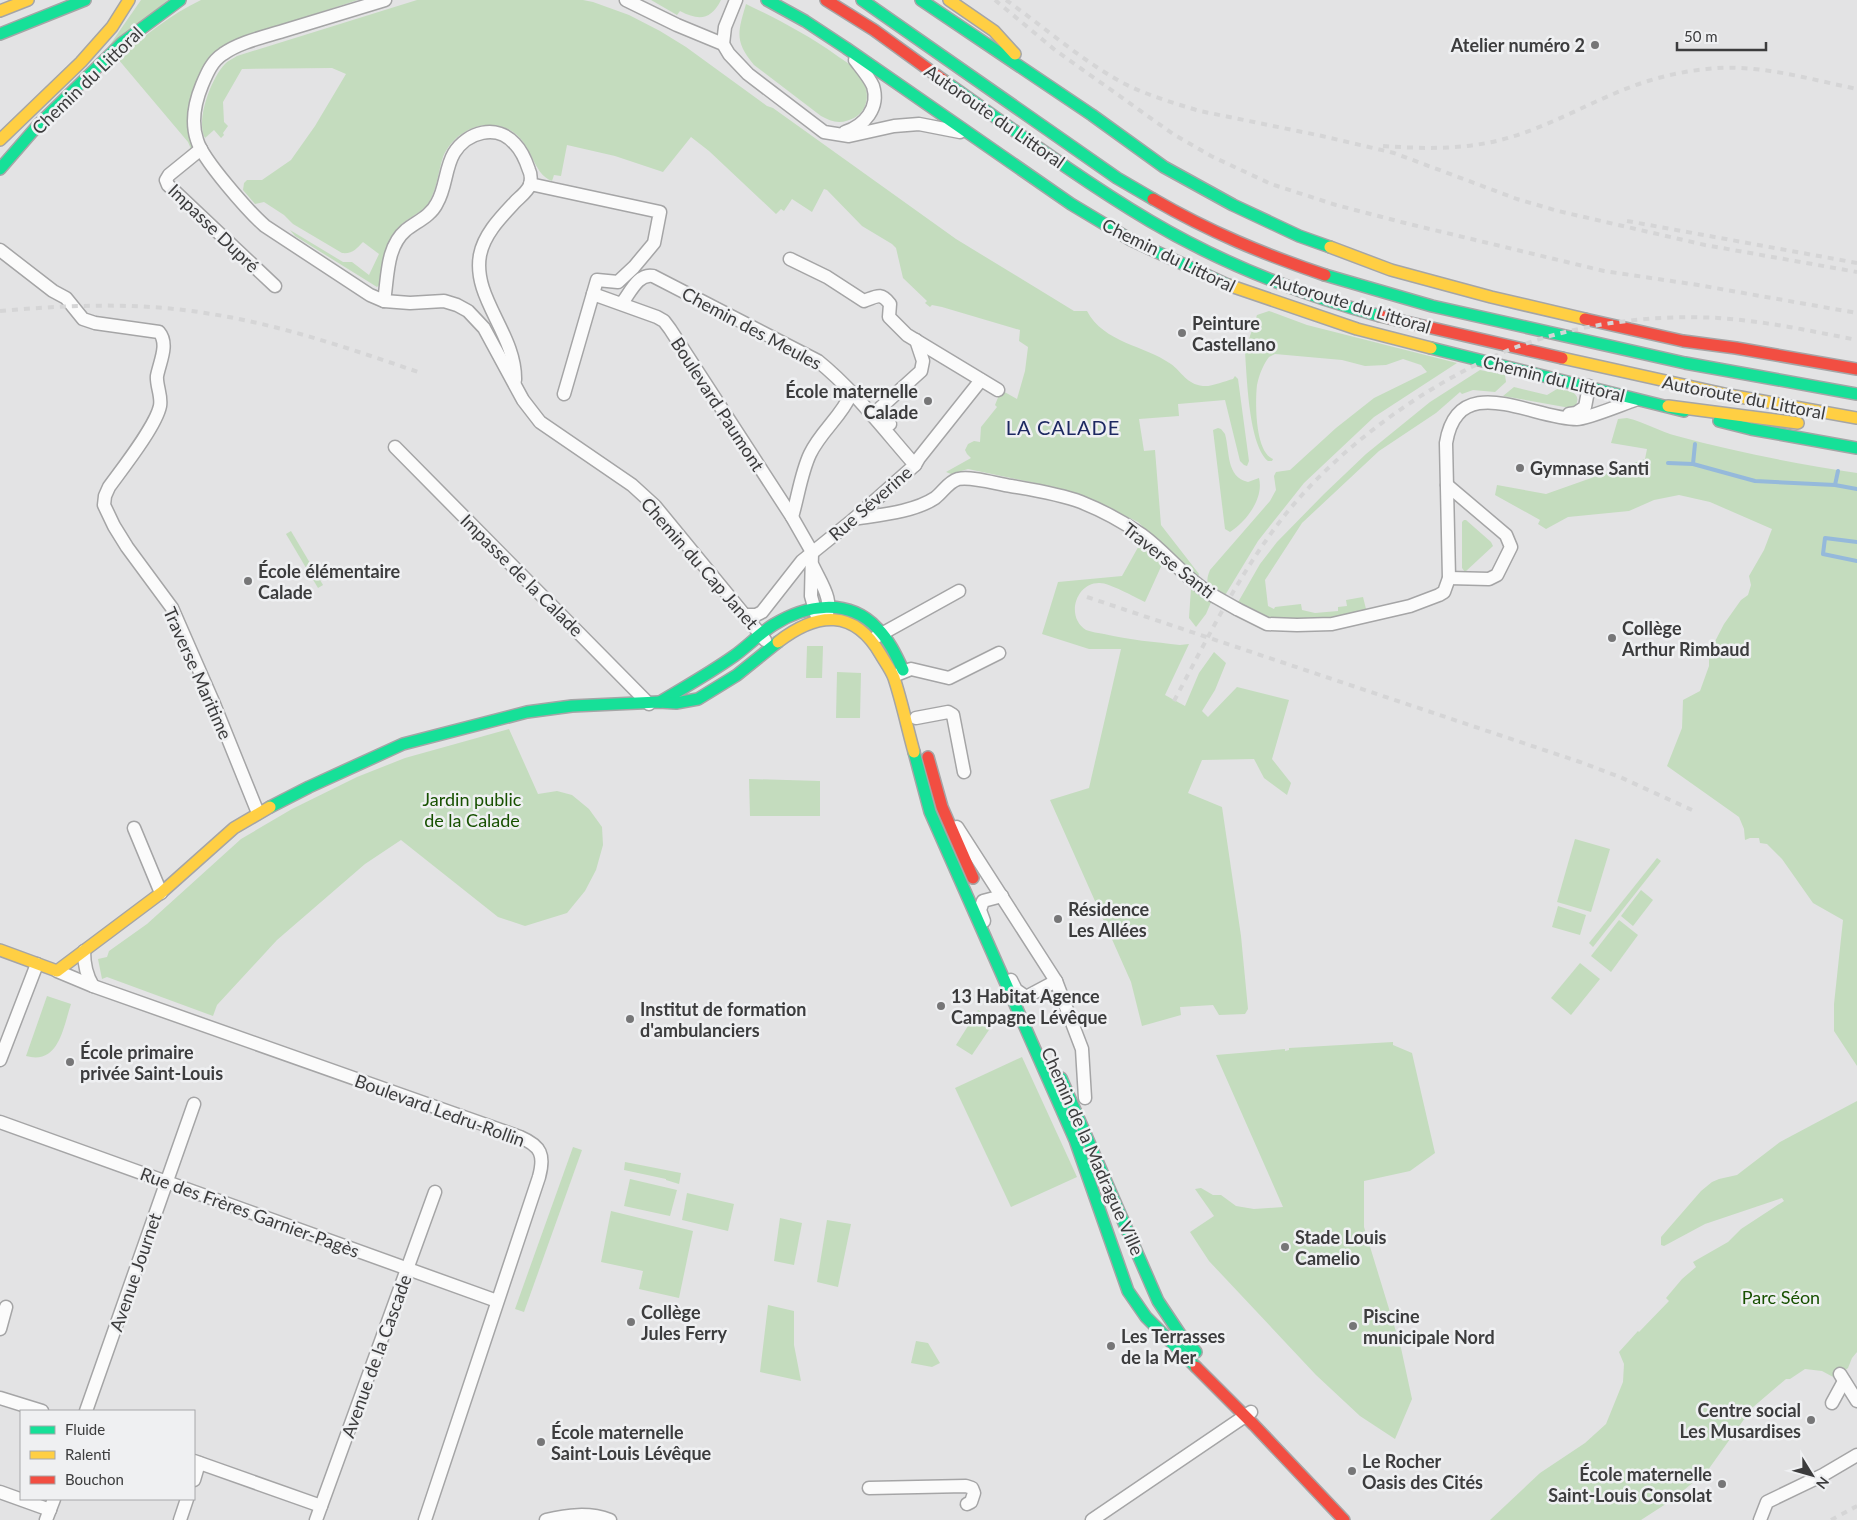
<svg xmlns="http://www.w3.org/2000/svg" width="1857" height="1520" viewBox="0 0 1857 1520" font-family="Lato,sans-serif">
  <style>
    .green { fill: #c4dcbe }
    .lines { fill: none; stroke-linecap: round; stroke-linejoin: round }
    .stream { stroke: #95b9db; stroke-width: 4 }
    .street-casing { stroke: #a5a5a6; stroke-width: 15 }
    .fast-casing { stroke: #a5a5a6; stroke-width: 14 }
    .slow-casing { stroke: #a5a5a6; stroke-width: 14 }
    .jam-casing { stroke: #a5a5a6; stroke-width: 14 }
    .street { stroke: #fbfbfb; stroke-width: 12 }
    .fast { stroke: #16e098; stroke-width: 11 }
    .slow { stroke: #ffcf43; stroke-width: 11 }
    .jam { stroke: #f24e42; stroke-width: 11 }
    .rail { stroke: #d5d5d6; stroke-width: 4; stroke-dasharray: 6 6; stroke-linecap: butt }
    .street-bridge-casing { stroke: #a5a5a6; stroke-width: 15; stroke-linecap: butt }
    .street-bridge { stroke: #fbfbfb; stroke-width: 12 }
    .poi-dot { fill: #767677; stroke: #eff0f2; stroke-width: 2 }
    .labels { text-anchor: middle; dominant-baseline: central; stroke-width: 5; stroke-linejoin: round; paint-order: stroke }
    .poi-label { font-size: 18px; font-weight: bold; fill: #3c3c3d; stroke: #eff0f2; text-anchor: start }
    .street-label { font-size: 18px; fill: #3c3c3d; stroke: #eff0f2 }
    .park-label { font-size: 18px; fill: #175000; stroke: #eff0f2 }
    .quarter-label { font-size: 20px; letter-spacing: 1px; fill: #1d2961; stroke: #eff0f2 }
  </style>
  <rect width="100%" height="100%" fill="#e3e3e4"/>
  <!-- green -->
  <g class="green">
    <polygon points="141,0 168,0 107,49"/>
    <path d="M201 0H358L231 41C224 46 216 50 210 58 206 63 204 69 201 75 189 101 185 120 192 147L191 149 188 142 118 59C143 37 171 14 201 0Z"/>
    <path d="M417 0H583L593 2 629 15 660 31 686 47 767 106 773 108 956 239 1074 311H1087C1104 343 1144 345 1171 364 1182 372 1186 384 1203 386 1211 387 1225 381 1233 379L1235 376 1238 379 1249 461 1247 466 1244 465 1240 461 1225 400 1178 404 1179 416 1139 419 1144 451 1155 450 1161 525 1199 574 1197 580 1138 522 1086 497 1054 487 968 469 951 474 946 472 971 458 967 454 965 450 968 444 974 441 980 442 981 427 997 407 995 405 1001 390 1017 399 1025 371 1028 347 1019 341 1020 330 942 307 932 305 930 307 925 303 927 301 903 278 896 248 892 244 862 226 827 190 824 189 812 212 792 199 784 211 781 209 776 214 709 151 691 137 663 172 615 156 567 145 561 176 554 175 552 181C529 173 534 134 499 126 476 121 452 135 443 157 438 172 437 190 428 204 423 211 414 215 407 220 385 235 383 259 380 284L377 287 295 236 290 230 343 262H352L369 275 379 254 363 242C356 249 353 254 342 253L293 224 284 215 264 202 255 204 243 190 244 183 247 180H262L291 160 315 126 346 74 332 68 242 69 223 102 224 122 228 126 223 133 224 135 221 138 214 130 205 138C195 121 212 75 227 62 230 60 234 58 237 56Z"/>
    <path d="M651 0H721C711 20 699 21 680 11L677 15Z"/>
    <path d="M746 4C777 19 808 35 836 55 843 60 852 65 858 72 870 86 871 109 854 118 849 120 845 122 839 122 833 122 827 119 821 116L754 65C734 41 738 32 746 4Z"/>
    <path d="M1269 311 1307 325 1457 363 1374 417 1304 483 1258 541 1224 597C1211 590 1203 586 1210 570L1270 501 1276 490 1274 476 1276 472 1290 470 1336 428 1374 398 1427 372 1421 365 1403 359 1386 365 1365 366 1342 360 1275 354 1269 357C1263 365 1259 375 1257 385 1255 402 1255 452 1273 459L1272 461H1268C1247 443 1247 368 1244 339H1249L1257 315Z"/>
    <polygon points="1480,370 1505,375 1506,382 1495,392 1473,390 1462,394 1460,392 1436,413 1379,451 1302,523 1265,580 1268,606 1274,609 1275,607 1301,604 1302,610 1315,613 1338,611 1338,607 1347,606 1346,600 1363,597 1367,613 1332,621 1273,620 1237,604 1260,564 1277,542 1324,494 1366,454 1430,402"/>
    <path d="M1514 387 1547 395 1557 389C1567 391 1582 391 1576 405L1570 408 1503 396Z"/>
    <path d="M1627 418C1645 422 1660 432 1677 436 1736 452 1797 464 1857 473V1066L1834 1031V1004L1843 920 1813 903 1782 859 1767 844 1760 843 1759 838H1750L1745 840 1744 829 1739 817 1667 766 1682 728 1683 700 1700 691 1709 666V653L1724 624 1741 600 1748 595 1751 585 1749 576 1764 550 1772 529 1710 502 1679 495 1654 500 1629 511 1568 517 1546 529 1538 524 1540 520 1495 495 1497 485 1546 494 1645 459 1647 449 1611 443 1618 419Z"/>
    <path d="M1218 428 1221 429 1225 434C1230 452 1226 477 1248 482L1259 478C1264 498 1247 521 1230 532L1225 529 1213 430Z"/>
    <polygon points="1464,520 1466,520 1491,542 1493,546 1465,572 1462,568 1462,522"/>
    <polygon points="291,531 323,585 318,588 286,534"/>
    <path d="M1141 542 1164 560 1145 602C1135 597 1109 583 1100 583 1076 582 1065 617 1086 630 1091 632 1099 633 1104 634 1129 640 1155 642 1180 645L1189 644 1165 695 1185 706 1199 673 1214 652 1226 663 1215 690 1202 711 1208 717 1237 687 1289 700 1272 759 1291 783 1287 795 1264 778 1254 759 1202 760 1188 793 1222 807 1241 936 1248 1009 1245 1014 1219 1015 1213 1005 1180 1007 1181 1015 1142 1026 1131 982 1050 800 1089 788 1121 649H1089L1042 634 1058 582 1122 576Z"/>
    <polygon points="1191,588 1212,600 1206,614 1196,627 1189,618"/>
    <polygon points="807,646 823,646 822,678 806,678"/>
    <polygon points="837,672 861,673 860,718 836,718"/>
    <polygon points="509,729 538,794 557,791 572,795 589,809 602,827 603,845 596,870 585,891 567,913 525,926 498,917 401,840 365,864 277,940 217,1005 213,1016 107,977 102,979 98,959 107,957 109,951 147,924 241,839 292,809 357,777 405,758"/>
    <polygon points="749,779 820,781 820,816 750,816"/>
    <polygon points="1575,839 1610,849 1591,912 1557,902"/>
    <polygon points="1657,858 1661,861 1593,947 1589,943"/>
    <polygon points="1641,890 1653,900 1633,926 1621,916"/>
    <polygon points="1558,906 1586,915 1580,935 1552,927"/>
    <polygon points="1619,920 1638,935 1611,972 1591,956"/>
    <polygon points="1580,963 1600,979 1571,1015 1551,998"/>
    <path d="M47 996 71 1004C63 1028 59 1065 26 1056Z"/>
    <polygon points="978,1010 995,1021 972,1055 956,1045"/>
    <polygon points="1393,1042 1393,1045 1412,1053 1435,1153 1410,1171 1364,1181 1364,1227 1401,1348 1412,1399 1395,1439 1360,1416 1316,1375 1209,1261 1190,1232 1214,1216 1195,1189 1201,1188 1213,1195 1221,1195 1236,1206 1254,1209 1283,1207 1216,1055 1285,1049 1285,1051 1289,1050 1289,1048"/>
    <polygon points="1022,1057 1077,1177 1011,1207 955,1088"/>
    <polygon points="1857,1101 1857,1352 1852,1358 1848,1368 1835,1378 1822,1371 1805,1369 1790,1379 1786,1379 1752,1408 1708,1470 1672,1500 1641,1520 1490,1520 1540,1473 1585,1443 1606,1424 1623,1382 1624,1364 1619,1352 1638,1331 1639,1332 1669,1301 1666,1298 1682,1279 1696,1267 1693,1262 1728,1242 1741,1229 1784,1201 1782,1198 1705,1224 1664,1246 1661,1245 1661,1237 1701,1191 1712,1182 1719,1179 1737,1175 1780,1142"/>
    <polygon points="573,1147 582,1150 524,1312 515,1309"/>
    <polygon points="625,1162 681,1173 679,1184 666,1180 666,1179 624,1170"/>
    <polygon points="630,1179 677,1190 670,1216 624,1206"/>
    <polygon points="687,1193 734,1204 728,1231 682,1220"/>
    <polygon points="611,1211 693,1231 679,1298 639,1289 643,1271 601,1262"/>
    <polygon points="780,1218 802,1223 794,1265 774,1261"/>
    <polygon points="827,1220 851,1224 838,1287 817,1282"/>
    <polygon points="768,1305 794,1311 794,1345 801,1381 760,1372"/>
    <polygon points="916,1341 928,1343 940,1363 932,1367 911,1363"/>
  </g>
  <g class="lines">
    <!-- stream -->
    <g class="stream">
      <polyline points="1668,463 1693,464 1755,481 1835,485 1857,489"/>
      <polyline points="1693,464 1695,444"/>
      <polyline points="1835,485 1838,471"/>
      <polyline points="1857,542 1825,538 1823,554 1857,561"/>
    </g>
    <!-- street casing -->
    <g class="street-casing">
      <g id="street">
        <path d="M385 0C351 10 317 21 283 31 264 37 240 42 223 54 212 61 207 73 202 85 195 102 191 122 197 140 202 159 249 212 265 226L370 295 384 301 410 303 444 301 457 305 468 311 484 328 523 400 540 422 632 485 655 506 765 640"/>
        <polyline points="626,0 677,25 723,44 729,54 748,74 824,132 849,136 894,126 919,124 960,132"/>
        <polyline points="723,44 725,27 736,0"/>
        <path d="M845 132C864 126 880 108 873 86 869 77 861 68 855 60"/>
        <polyline points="201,149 169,175 166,180 168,185 275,286"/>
        <polyline points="530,184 660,212 654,243 634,267 618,282 597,280 564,394"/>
        <path d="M0 250 53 291 66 298 83 319 95 323 159 332C169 344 160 361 157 376 156 385 162 396 160 406 156 426 122 469 109 487L105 496 104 505 114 526 127 547 172 608 214 704 258 813"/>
        <path d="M790 259 827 277 864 301C877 296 881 292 890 304L889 317 907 335 998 390"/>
        <path d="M593 294 657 317 664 321 670 329 792 517 812 552 811 596 816 614 824 619C836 602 820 582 812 564"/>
        <path d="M384 301C388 277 386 247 406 230 416 222 431 216 437 203 446 188 445 168 454 153 467 132 497 123 515 144 522 151 526 161 529 170 531 174 531 181 530 185 527 192 520 197 515 202 501 217 484 234 480 255 472 298 516 334 515 380"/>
        <path d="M622 303C630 293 638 273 653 276L818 361C854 390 885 431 915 465"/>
        <polyline points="1569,414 1576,413 1585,407 1589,386"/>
        <polyline points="890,424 879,409 921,371 923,361 916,340"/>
        <polyline points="395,447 649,704"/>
        <polyline points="1447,485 1506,535 1511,547 1497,575 1489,579 1449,578"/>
        <path d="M792 517C798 497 801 473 810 454 821 431 841 417 851 394"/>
        <path d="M854 519C879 515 914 512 935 498 943 492 948 482 958 479 972 476 997 484 1011 486 1034 490 1060 494 1081 502 1101 510 1125 523 1142 535 1168 554 1185 579 1214 596"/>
        <path d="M1237 609 1267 624 1297 625 1332 624 1410 606 1439 595 1444 592 1449 578 1446 443C1458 369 1532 419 1577 419 1587 419 1623 404 1635 400"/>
        <polyline points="746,615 756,615 762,612 802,561 854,519 915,465 919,458 981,380"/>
        <polyline points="876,637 959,591"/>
        <polyline points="896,675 911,669 949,678 999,653"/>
        <polyline points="916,718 948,712 953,715 964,772"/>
        <polyline points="957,827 1056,981 1082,1049 1085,1098"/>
        <polyline points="134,828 161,893"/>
        <polyline points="984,921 980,910 983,901 1002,896"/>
        <path d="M84 951C84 964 86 975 93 986"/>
        <path d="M57 971 93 986 520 1137C541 1146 545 1155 539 1177L425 1520"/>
        <polyline points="1011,980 1016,990 1026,997 1056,981"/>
        <polyline points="0,1060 37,964"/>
        <polyline points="0,1122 497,1301"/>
        <polyline points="0,1329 6,1307"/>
        <polyline points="1840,1374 1857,1401"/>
        <polyline points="0,1398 42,1411"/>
        <polyline points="1832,1403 1844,1381"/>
        <polyline points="86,1411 194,1104"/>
        <polyline points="194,1461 321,1506"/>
        <polyline points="194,1480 199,1463"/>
        <polyline points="869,1488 966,1486 972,1488 974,1493 971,1502 967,1504"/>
        <polyline points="0,1492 50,1510"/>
        <polyline points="46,1520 54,1499"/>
        <polyline points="180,1520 187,1499"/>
        <polyline points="316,1520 435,1192"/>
        <path d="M546 1520C567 1515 589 1512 610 1520"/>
        <polyline points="1092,1520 1251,1412"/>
        <polyline points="1760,1520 1767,1502 1823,1475 1857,1455"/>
      </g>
    </g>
    <!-- fast casing -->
    <g class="fast-casing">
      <g id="fast">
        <polyline points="767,0 805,21 846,48 1071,204 1131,240 1228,285"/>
        <polyline points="862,0 1117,178 1153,199"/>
        <polyline points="921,0 1092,115 1164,167 1233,205 1299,236 1330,247"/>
        <polyline points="0,34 85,0"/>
        <path d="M943 80C1011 128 1078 178 1150 221 1221 263 1299 294 1380 316"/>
        <polyline points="0,169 39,124 122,43 180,0"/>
        <polyline points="1325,275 1432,306 1685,363 1857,394"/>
        <polyline points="1431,348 1684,411"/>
        <polyline points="1719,421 1751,429 1857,448"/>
        <path d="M660 702C685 687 710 673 734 656 748 646 759 634 773 625 805 605 848 597 877 628 889 640 896 655 903 670"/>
        <polyline points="914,752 930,812 1075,1140 1128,1291 1146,1317 1196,1367"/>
        <polyline points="270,807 309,787 403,744 527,712 572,706 659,702 676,703 698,699 737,675 778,642"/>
        <polyline points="1061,1078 1158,1301 1180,1334 1196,1352"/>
      </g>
    </g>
    <!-- slow casing -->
    <g class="slow-casing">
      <g id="slow">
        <polyline points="949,0 994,31 1015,54"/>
        <polyline points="0,11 28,0"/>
        <polyline points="0,140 81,62 112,27 129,0"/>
        <polyline points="1330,247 1391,270 1491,297 1585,319"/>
        <polyline points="1228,285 1357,329 1431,348"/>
        <polyline points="1562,358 1729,395 1857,418"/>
        <polyline points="1668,406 1798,423"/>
        <path d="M778 642C817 612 854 608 881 655 885 662 891 670 894 678 902 702 907 727 914 752"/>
        <polyline points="0,950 57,971 161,893 234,828 270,807"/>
      </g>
    </g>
    <!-- jam casing -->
    <g class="jam-casing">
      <g id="jam">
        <polyline points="826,0 874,30 943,80"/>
        <path d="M1153 199C1210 232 1263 254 1325 275"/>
        <polyline points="1380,316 1562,358"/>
        <polyline points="1585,319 1683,341 1736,348 1857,369"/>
        <polyline points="928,757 942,807 973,878"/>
        <polyline points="1196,1367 1254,1425 1344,1520"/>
      </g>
    </g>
    <!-- street -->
    <use href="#street" class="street"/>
    <!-- fast -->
    <use href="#fast" class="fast"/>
    <!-- slow -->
    <use href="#slow" class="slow"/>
    <!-- jam -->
    <use href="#jam" class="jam"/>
    <!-- rail -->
    <g class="rail">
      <polyline points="995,0 1055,50 1173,134 1211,156 1271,184 1336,205 1405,223 1604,271 1698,285 1857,313"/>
      <path d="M1006 0C1044 27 1080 59 1121 82 1146 95 1173 103 1200 111L1322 136 1394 153 1517 199 1558 211 1705 245 1857 272"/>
      <path d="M1383 146C1426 149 1469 150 1511 137 1558 123 1600 96 1648 81 1667 75 1687 71 1707 69 1757 63 1808 79 1857 89"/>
      <polyline points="1627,221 1857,263"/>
      <path d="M0 311C68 305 137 302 205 313 279 324 351 349 421 373"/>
      <polyline points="1087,597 1580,762 1620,777 1692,810"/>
      <path d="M1174 701C1207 639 1238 576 1281 520 1335 450 1423 386 1504 352 1568 325 1649 314 1718 318 1765 321 1811 331 1857 340"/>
      <polyline points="1831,1520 1857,1506"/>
    </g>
    <!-- street-bridge casing -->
    <g class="street-bridge-casing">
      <polyline id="street-bridge" points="1214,596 1237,609"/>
    </g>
    <!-- street-bridge -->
    <use href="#street-bridge" class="street-bridge"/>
  </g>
  <!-- markers -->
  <g class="poi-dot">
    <circle cx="1595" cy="45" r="5"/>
    <circle cx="1182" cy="333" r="5"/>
    <circle cx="928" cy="401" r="5"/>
    <circle cx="1520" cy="468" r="5"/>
    <circle cx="248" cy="581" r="5"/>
    <circle cx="1612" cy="638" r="5"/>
    <circle cx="1058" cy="919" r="5"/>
    <circle cx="941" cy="1006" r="5"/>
    <circle cx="630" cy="1019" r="5"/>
    <circle cx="70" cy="1062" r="5"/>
    <circle cx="1285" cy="1247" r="5"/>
    <circle cx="631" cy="1322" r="5"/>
    <circle cx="1353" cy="1326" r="5"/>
    <circle cx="1111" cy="1346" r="5"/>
    <circle cx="1811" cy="1420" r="5"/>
    <circle cx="541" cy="1442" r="5"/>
    <circle cx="1352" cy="1471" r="5"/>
    <circle cx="1722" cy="1484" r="5"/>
  </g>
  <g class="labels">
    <!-- poi labels -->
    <g class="poi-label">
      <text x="1585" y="45" text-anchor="end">Atelier numéro 2</text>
      <text x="1192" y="323">Peinture<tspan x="1192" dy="21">Castellano</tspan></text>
      <text x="918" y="391" text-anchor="end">École maternelle<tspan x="918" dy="21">Calade</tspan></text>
      <text x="1530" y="468">Gymnase Santi</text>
      <text x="258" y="571">École élémentaire<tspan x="258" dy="21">Calade</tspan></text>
      <text x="1622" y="628">Collège<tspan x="1622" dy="21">Arthur Rimbaud</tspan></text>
      <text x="1068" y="909">Résidence<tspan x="1068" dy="21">Les Allées</tspan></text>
      <text x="951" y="996">13 Habitat Agence<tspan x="951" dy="21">Campagne Lévêque</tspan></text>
      <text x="640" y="1009">Institut de formation<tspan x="640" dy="21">d'ambulanciers</tspan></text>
      <text x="80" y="1052">École primaire<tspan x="80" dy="21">privée Saint-Louis</tspan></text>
      <text x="1295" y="1237">Stade Louis<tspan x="1295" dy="21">Camelio</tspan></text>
      <text x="641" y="1312">Collège<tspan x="641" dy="21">Jules Ferry</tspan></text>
      <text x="1363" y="1316">Piscine<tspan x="1363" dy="21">municipale Nord</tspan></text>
      <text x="1121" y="1336">Les Terrasses<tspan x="1121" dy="21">de la Mer</tspan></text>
      <text x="1801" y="1410" text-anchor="end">Centre social<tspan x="1801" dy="21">Les Musardises</tspan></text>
      <text x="551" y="1432">École maternelle<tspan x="551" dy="21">Saint-Louis Lévêque</tspan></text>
      <text x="1362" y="1461">Le Rocher<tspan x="1362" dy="21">Oasis des Cités</tspan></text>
      <text x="1712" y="1474" text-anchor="end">École maternelle<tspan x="1712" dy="21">Saint-Louis Consolat</tspan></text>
    </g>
    <!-- street labels -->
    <g class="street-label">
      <text transform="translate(87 80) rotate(-44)">Chemin du Littoral</text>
      <text transform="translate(995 116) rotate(35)">Autoroute du Littoral</text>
      <text transform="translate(214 228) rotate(44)">Impasse Dupré</text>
      <text transform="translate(1169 255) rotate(26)">Chemin du Littoral</text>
      <text transform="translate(1351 303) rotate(17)">Autoroute du Littoral</text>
      <text transform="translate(752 328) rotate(28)">Chemin des Meules</text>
      <text transform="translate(1554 378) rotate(14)">Chemin du Littoral</text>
      <text transform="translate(1744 397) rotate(11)">Autoroute du Littoral</text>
      <text transform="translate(718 404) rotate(57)">Boulevard Paumont</text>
      <text transform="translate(870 503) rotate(-41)">Rue Séverine</text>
      <text transform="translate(1169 560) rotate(38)">Traverse Santi</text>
      <text transform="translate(700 563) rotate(49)">Chemin du Cap Janet</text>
      <text transform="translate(522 575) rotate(45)">Impasse de la Calade</text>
      <text transform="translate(198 673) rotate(66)">Traverse Maritime</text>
      <text transform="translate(440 1110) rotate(20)">Boulevard Ledru-Rollin</text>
      <text transform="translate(1093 1151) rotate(66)">Chemin de la Madrague Ville</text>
      <text transform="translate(250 1212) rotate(20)">Rue des Frères Garnier-Pagès</text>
      <text transform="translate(135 1272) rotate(-71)">Avenue Journet</text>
      <text transform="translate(376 1356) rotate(-70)">Avenue de la Cascade</text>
    </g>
    <!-- park labels -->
    <g class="park-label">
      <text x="472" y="799">Jardin public<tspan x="472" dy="21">de la Calade</tspan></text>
      <text x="1781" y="1297">Parc Séon</text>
    </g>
    <!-- quarter labels -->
    <g class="quarter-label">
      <text x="1063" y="427">LA CALADE</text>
    </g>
  </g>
  <!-- legend -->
  <rect x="20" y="1410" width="175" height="90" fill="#eff0f2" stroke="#a7a8aa"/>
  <rect x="30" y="1426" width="25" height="8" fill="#16e098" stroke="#a7a8aa"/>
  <text x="65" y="1435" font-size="15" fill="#3c3c3d">Fluide</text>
  <rect x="30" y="1451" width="25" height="8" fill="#ffcf43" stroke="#a7a8aa"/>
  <text x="65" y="1460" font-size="15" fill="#3c3c3d">Ralenti</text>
  <rect x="30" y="1476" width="25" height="8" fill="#f24e42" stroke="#a7a8aa"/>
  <text x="65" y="1485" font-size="15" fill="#3c3c3d">Bouchon</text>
  <!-- north arrow -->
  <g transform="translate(1812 1475) rotate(127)" stroke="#eff0f2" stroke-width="4" paint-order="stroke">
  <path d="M0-4L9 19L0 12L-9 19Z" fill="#3c3c3d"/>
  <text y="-8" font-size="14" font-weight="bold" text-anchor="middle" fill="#3c3c3d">N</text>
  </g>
  <!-- scale -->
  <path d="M1677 42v8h89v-8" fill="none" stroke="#3c3c3d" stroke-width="2.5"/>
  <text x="1684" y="42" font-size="15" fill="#3c3c3d" stroke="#eff0f2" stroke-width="4" paint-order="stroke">50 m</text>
</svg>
